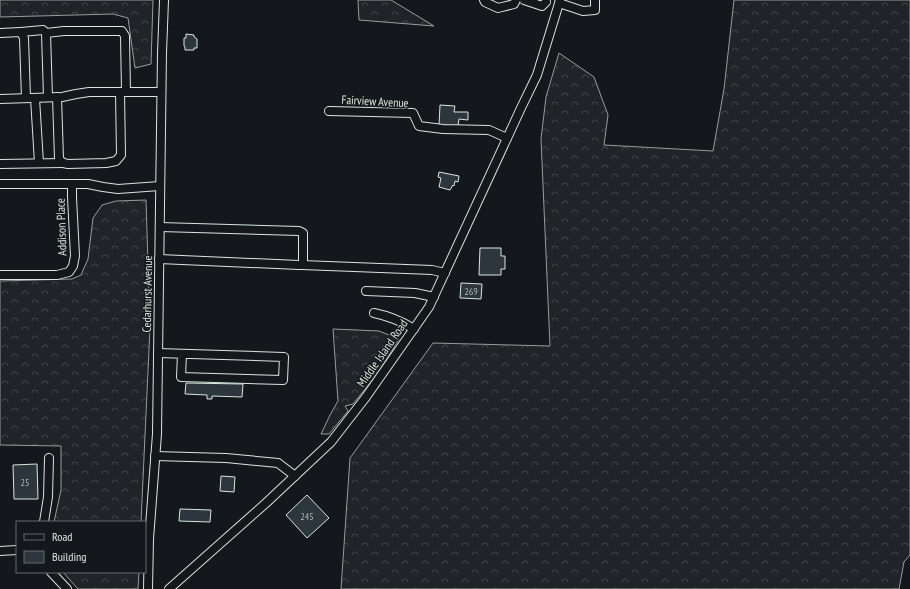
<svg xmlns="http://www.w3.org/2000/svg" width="910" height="589" viewBox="0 0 910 589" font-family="'PT Sans Narrow',sans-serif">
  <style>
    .forest { fill: url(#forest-crowns); stroke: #939e99 }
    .building { fill: #2c363c; stroke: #d8e6dc }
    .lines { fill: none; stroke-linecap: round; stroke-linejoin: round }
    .minor-casing { stroke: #d8e6dc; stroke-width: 10 }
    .minor { stroke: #14181c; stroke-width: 8 }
    .labels { text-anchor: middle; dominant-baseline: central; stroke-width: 3; stroke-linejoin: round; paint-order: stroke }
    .number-label { font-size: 10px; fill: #adbab4 }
    .street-label { font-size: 12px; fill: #d8e6dc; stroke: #14181c }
  </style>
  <defs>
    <pattern id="forest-crowns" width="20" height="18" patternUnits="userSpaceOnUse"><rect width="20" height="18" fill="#202428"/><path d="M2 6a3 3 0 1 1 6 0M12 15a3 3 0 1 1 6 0" fill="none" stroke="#404447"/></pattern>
  </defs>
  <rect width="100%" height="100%" fill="#14181c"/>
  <!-- forest -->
  <g class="forest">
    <polygon points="0,0 153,0 151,64 135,68 128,18 113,14 0,17"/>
    <polygon points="358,0 391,0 434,26 359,20"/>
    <polygon points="734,0 910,0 910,555 904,562 899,589 341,589 350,458 433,343 550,346 541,139 546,97 559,53 594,77 608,115 604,145 713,151 724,89"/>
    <polygon points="146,200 150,328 141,522 54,522 61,490 61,446 0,445 0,281 72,279 81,275 88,259 93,218 102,205 116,201"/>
    <polygon points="333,329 379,331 399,339 378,373 353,404 345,406 348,411 329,434 321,434 330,415 338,401"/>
    <polygon points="63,572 139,572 138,589 78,589"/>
  </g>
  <!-- building -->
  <g class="building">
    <polygon points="186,34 194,35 194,37 197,39 197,48 194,48 194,50 185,50 185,47 184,46 184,38 186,38"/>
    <polygon points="440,105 455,106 454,112 468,112 468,120 459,119 458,126 439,125"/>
    <polygon points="439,172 459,176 458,182 455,181 454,186 453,185 450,190 439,187 441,178 438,177"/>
    <polygon points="480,248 501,248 501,256 505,256 505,269 501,269 501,275 479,275"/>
    <polygon points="461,283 482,284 481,299 460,298"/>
    <polygon points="186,383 243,384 242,397 212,396 212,399 207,399 207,395 185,394"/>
    <polygon points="37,464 38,499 14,499 13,465"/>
    <polygon points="221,476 235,477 234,492 220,491"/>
    <polygon points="307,495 329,518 307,538 286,515"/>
    <polygon points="180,509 211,510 210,522 179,521"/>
  </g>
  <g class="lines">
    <!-- minor casing -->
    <g class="minor-casing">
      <g id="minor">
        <polyline points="484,0 485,2 498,8 514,4 516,0"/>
        <polyline points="524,0 542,6 546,2"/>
        <polyline points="559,3 583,11 595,10 595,0"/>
        <polyline points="21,32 43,30 46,33 48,97"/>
        <polyline points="0,33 21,32 24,38 26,98"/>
        <polyline points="46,33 64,31 122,31 125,36 126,92"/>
        <polyline points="57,97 59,159 63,163 68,164 106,163 116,161 121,155 120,92"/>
        <polyline points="35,98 39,163"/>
        <polyline points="0,99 62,97 76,94 89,92 161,92"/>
        <polyline points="329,111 413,113 419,126 443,129 489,130 507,138"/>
        <polyline points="0,164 63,163"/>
        <polyline points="0,184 88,184 103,187 118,189 160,186"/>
        <polyline points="159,259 299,265 302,265 303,262 303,233 299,231 160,227"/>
        <polyline points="302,265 432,270 445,273"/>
        <polyline points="0,275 57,275 69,272 73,266 75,256 72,197 72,184"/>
        <polyline points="366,291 415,293 434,297"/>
        <path d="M374 313C389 316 401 321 414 329"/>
        <polyline points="158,353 284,357 283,380 181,377 182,354"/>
        <polyline points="155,456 226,458 278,463 295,476"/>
        <polyline points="44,522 48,497 49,458"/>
        <polyline points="0,551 17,550"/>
        <polyline points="51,572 67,589"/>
        <polyline points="148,589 149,539 157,434 162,53 164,0"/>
        <polyline points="169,589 266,503 331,442 366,397 429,307 521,108 537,75 560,0"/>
      </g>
    </g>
    <!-- minor -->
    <use href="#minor" class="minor"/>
  </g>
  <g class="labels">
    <!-- number labels -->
    <g class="number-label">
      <text x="471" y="291">269</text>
      <text x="25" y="482">25</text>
      <text x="307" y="516">245</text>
    </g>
    <!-- street labels -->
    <g class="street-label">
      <text transform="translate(375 101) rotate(3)">Fairview Avenue</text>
      <text transform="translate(61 227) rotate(-92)">Addison Place</text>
      <text transform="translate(147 294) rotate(-89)">Cedarhurst Avenue</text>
      <text transform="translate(382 353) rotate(-55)">Middle Island Road</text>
    </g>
  </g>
  <!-- legend -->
  <rect x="16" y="521" width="130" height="52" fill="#14181c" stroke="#626a69"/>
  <rect x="24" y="534" width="20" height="6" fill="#14181c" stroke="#626a69"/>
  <text x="52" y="541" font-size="12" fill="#d8e6dc">Road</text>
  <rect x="24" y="551" width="20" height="12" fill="#2c363c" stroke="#626a69"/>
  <text x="52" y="561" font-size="12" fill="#d8e6dc">Building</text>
</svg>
